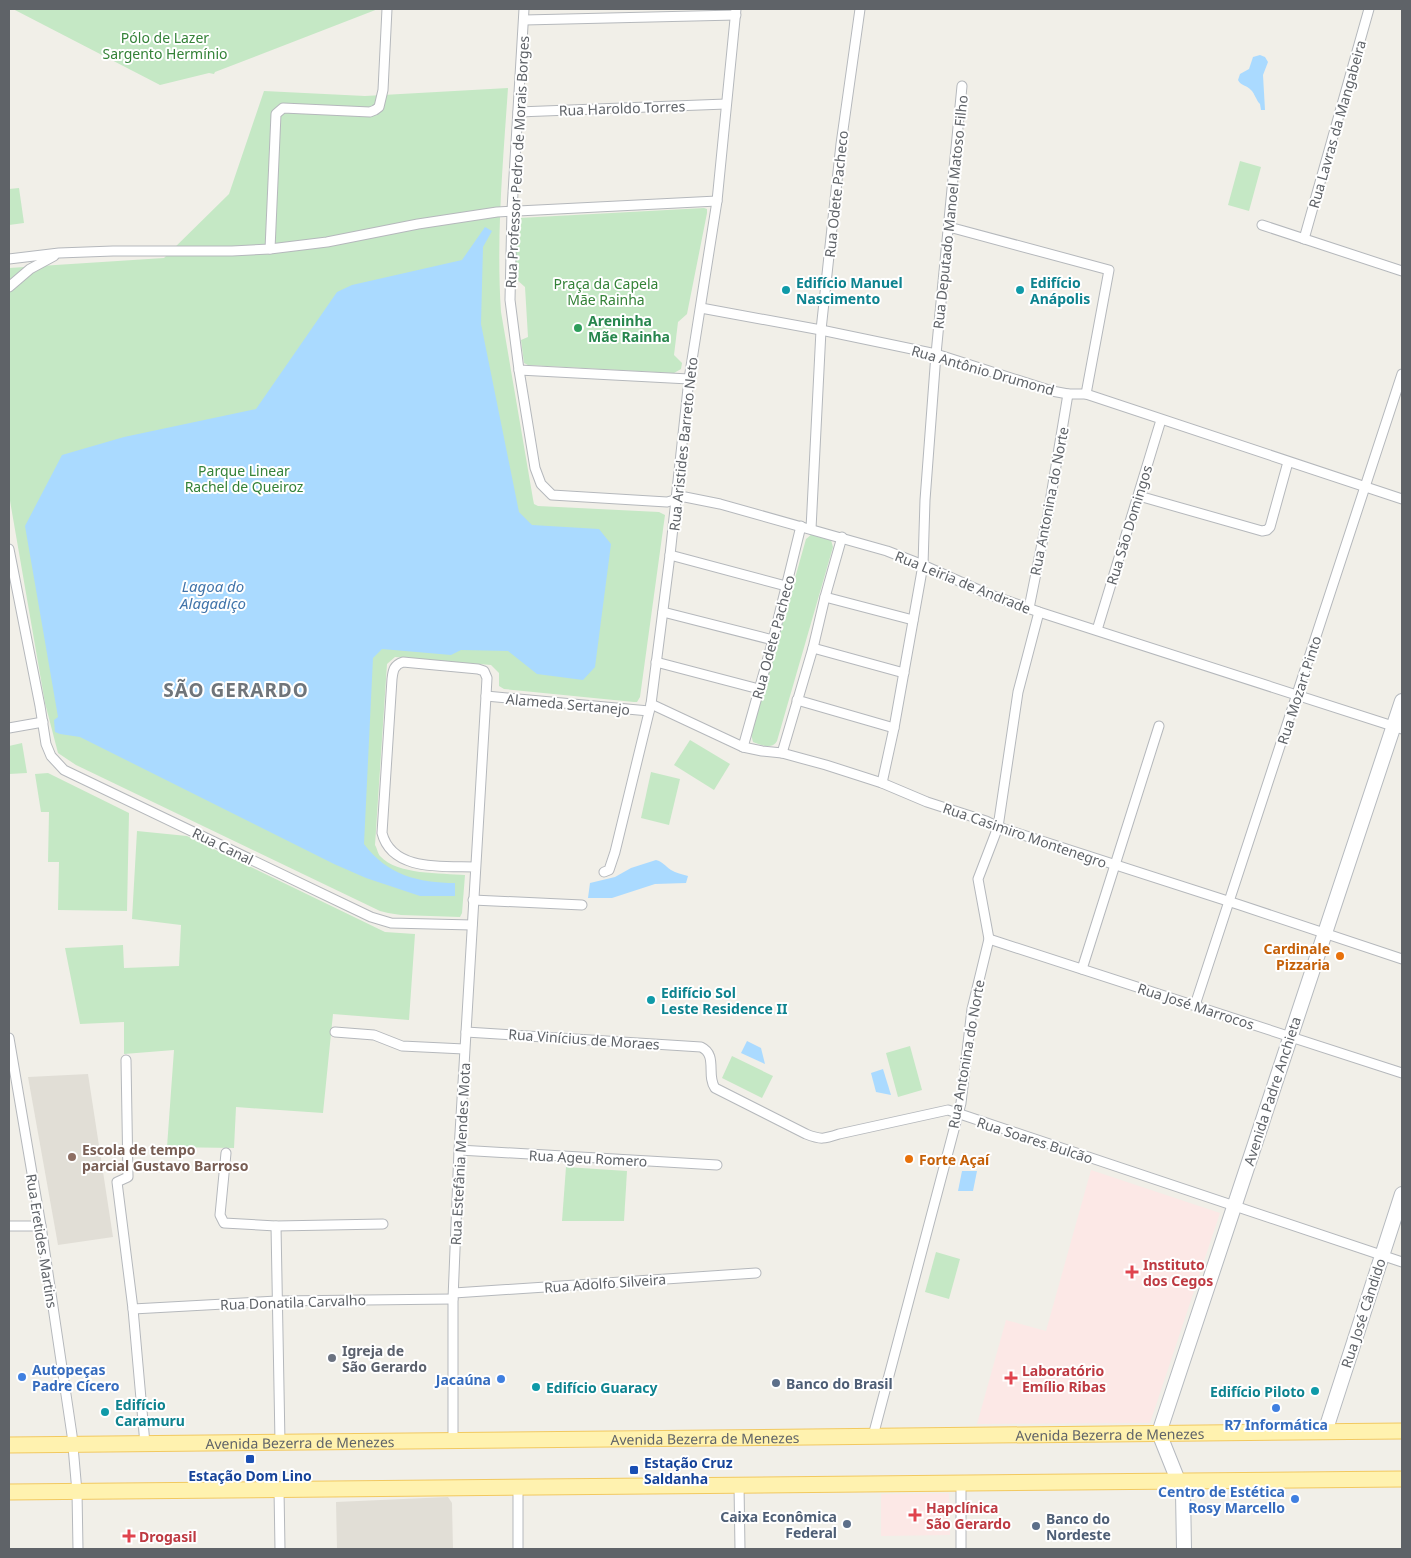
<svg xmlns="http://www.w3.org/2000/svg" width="1411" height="1558" viewBox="0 0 1411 1558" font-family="'Noto Sans',sans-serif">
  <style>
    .education { fill: #e1ded6 }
    .medical { fill: #fce8e6 }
    .green { fill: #c5e8c5 }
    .water { fill: #aadaff }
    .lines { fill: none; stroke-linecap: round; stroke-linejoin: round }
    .street-casing { stroke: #b5b8bc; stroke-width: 11 }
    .secondary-casing { stroke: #b6babf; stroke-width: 16 }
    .primary-casing { stroke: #f2c960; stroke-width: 17 }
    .street { stroke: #fff; stroke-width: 9 }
    .secondary { stroke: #fff; stroke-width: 14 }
    .primary { stroke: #fff2af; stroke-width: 15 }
    .culture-dot { fill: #0f9aa8; stroke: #fff; stroke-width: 2 }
    .leisure-dot { fill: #2e9e5b; stroke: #fff; stroke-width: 2 }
    .food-dot { fill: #e8710a; stroke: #fff; stroke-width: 2 }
    .education-dot { fill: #8d6e63; stroke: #fff; stroke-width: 2 }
    .health-dot { fill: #e0444e; stroke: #fff; stroke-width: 2 }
    .worship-dot { fill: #6b7280; stroke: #fff; stroke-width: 2 }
    .shop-dot { fill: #3f7fe0; stroke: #fff; stroke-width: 2 }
    .service-dot { fill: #5c6f8a; stroke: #fff; stroke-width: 2 }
    .transit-dot { fill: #1a4fb4; stroke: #fff; stroke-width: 2 }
    .labels { text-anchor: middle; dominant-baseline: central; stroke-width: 4; stroke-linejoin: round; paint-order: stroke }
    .park-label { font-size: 14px; fill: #348238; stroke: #fff }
    .street-label { font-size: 14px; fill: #5f6368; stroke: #fff }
    .culture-label { font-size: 14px; font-weight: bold; fill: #0d838f; stroke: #fff; text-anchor: start }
    .leisure-label { font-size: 14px; font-weight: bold; fill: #27864d; stroke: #fff; text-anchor: start }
    .food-label { font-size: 14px; font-weight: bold; fill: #c56008; stroke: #fff; text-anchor: end }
    .education-label { font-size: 14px; font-weight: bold; fill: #785e54; stroke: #fff; text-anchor: start }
    .health-label { font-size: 14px; font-weight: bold; fill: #be3a42; stroke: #fff; text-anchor: start }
    .worship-label { font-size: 14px; font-weight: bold; fill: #5b616d; stroke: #fff; text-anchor: start }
    .shop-label { font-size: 14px; font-weight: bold; fill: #366cbe; stroke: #fff; text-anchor: end }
    .service-label { font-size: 14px; font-weight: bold; fill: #4e5e75; stroke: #fff; text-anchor: start }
    .transit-label { font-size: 14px; font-weight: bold; fill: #164399; stroke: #fff; text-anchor: start }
    .water-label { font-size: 15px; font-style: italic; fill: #4174aa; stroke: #fff }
    .district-label { font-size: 19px; font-weight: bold; letter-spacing: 1px; fill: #70757a; stroke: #fff }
  </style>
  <rect width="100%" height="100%" fill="#f1efe8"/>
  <!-- education -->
  <g class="education">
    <polygon points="88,1074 113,1237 58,1245 28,1077"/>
    <polygon points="448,1497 452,1503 453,1549 337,1549 336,1502"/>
  </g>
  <!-- medical -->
  <g class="medical">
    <polygon points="1091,1170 1220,1213 1150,1423 977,1424 1006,1320 1046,1331"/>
    <polygon points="949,1493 950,1535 881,1536 881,1494"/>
  </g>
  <!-- green -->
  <g class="green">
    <polygon points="13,9 378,9 215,72 214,74 209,73 160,85"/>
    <path d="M508 88C503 162 496 238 501 312L533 499 534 504 538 506 659 512 665 515 640 697 637 702H634L504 689 499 686V673L491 665 395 657 387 664 375 845C377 848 378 854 380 856 397 875 441 873 465 875L462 913 460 917 401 915 388 913 380 911 76 765 58 753 45 703 9 495V268L164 258 229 194 264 91 365 96Z"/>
    <polygon points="1240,161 1261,167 1249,211 1228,205"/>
    <polygon points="19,188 24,223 9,225 9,189"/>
    <polygon points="704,208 707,209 707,213 687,314 678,322 674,355 682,363 681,369 674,373 528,365 524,363 521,340 528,337 525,287 516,279 515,224 519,218"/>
    <path d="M812 534 831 540 833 547 777 741C772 750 761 745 753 742L751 734 806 539Z"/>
    <polygon points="690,740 730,764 714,790 674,765"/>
    <polygon points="22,743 27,773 9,774 9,746"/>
    <polygon points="651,772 680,779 669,825 641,818"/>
    <polygon points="48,773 129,813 127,911 58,910 59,862 48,862 49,812 41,812 35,774"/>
    <polygon points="137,831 187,836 385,932 415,934 409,1020 333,1014 323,1113 236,1107 234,1148 167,1147 174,1050 124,1054 124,1022 80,1024 65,948 123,945 124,968 179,966 181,925 132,919"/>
    <polygon points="910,1046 922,1090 898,1097 886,1053"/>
    <polygon points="732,1056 773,1076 762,1098 722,1078"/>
    <polygon points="566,1167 627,1171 624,1221 562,1221"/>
    <polygon points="936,1252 960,1259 949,1299 925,1292"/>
  </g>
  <!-- water -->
  <g class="water">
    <path d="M1260 55 1265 57 1268 62 1263 75 1265 110H1261L1260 104C1256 100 1255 94 1251 90 1247 85 1241 86 1238 80L1240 74 1249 69 1253 57Z"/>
    <path d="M485 227 492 231 483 247 481 324 519 512 532 525 599 529 611 544 595 667 583 680 537 674 508 651 461 650 451 655 382 649 373 658 364 844C387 875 419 883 455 883V896H420L366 878 334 864 80 737 60 734 55 732 54 720 58 717 25 526 62 455 124 437 256 409 337 292 352 285 462 260Z"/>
    <path d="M656 860C663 862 665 866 671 870 676 873 682 874 688 876L686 883 655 884 612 898H588L590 883 615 877 631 868Z"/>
    <polygon points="747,1041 761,1048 765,1064 741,1053"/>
    <polygon points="883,1069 891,1095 876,1092 871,1073"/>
    <polygon points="962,1171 977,1171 973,1191 958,1191"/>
  </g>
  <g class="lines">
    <!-- street casing -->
    <g class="street-casing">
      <g id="street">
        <polyline points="524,9 512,210 510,300 519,370 535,468 541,484 552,495 667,502 685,497 720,504 887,551 923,565 988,594 1039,612 1402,729"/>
        <polyline points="524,20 736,15"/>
        <polyline points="518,112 726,104"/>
        <polyline points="1262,225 1402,271"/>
        <polyline points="949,227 1109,270 1086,394"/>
        <polyline points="1304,239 1369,9"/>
        <polyline points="270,249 276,114 283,108 370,112 375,110 379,107 383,90 387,9"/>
        <polyline points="9,259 59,253 113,251 232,251 270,249 327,242 418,224 497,212 717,201"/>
        <polyline points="9,287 30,269 54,256"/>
        <polyline points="701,308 821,330 936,354 1052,391 1068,394 1086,394 1402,499"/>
        <polyline points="519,370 689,379"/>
        <polyline points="1139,496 1262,531 1267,530 1270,527 1288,462"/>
        <polyline points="811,529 821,330 841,144 860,9"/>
        <polyline points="9,549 40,706 46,744 51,756 64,770 371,917 391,923 472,925"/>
        <polyline points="670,555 786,586"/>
        <polyline points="825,597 913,620"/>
        <polyline points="1029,608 1048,514 1068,394"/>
        <polyline points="663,612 773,640"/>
        <polyline points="1097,630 1161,420"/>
        <polyline points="813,648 904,673"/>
        <polyline points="656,662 759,689"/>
        <polyline points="486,696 649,711"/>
        <polyline points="797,700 894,728"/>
        <polyline points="651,704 743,747 762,751 782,753 826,765 882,783 927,802 986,821 998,827 1240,905 1402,959"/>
        <polyline points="9,728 43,722"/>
        <polyline points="743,747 773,640 801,526"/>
        <polyline points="782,753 813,648 825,597 842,537"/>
        <polyline points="882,783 894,728 923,565 925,500 936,354 962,86"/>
        <polyline points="604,872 609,870 615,852 651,704 670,555 689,379 717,201 736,9"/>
        <polyline points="473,900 582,905"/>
        <polyline points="989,939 1402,1073"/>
        <polyline points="1082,969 1159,726"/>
        <polyline points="1195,1005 1402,374"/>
        <polyline points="335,1032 374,1035 402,1046 464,1049"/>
        <path d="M466 1032 701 1047C718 1055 706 1075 715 1088L806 1134C821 1140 824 1139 839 1134L948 1110 1402 1262"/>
        <polyline points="9,1038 41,1226 72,1435 77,1492 78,1549"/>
        <polyline points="126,1060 128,1177 117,1182 133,1309 145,1444"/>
        <polyline points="459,1150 717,1165"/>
        <polyline points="226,1153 220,1215 224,1223 276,1226 383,1224"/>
        <polyline points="9,1226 41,1226"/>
        <polyline points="276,1226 280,1442"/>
        <polyline points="454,1293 756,1273"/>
        <polyline points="133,1309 277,1301 453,1299"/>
        <polyline points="873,1436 961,1103 972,1009 989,939 978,879 998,827 1018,692 1039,612"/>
        <path d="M453 1441V1299L459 1150 486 696 487 678 484 671 478 669 403 662C394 665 393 670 392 679L382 833C392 872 444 866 475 867"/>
        <polyline points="961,1483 961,1549"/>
        <polyline points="739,1485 740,1549"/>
        <polyline points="518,1487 518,1549"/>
        <polyline points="279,1490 280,1549"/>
      </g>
    </g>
    <!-- secondary casing -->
    <g class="secondary-casing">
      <g id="secondary">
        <polyline points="1325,1432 1402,1194"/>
        <polyline points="1184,1549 1183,1493 1159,1433 1402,701"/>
      </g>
    </g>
    <!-- primary casing -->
    <g class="primary-casing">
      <g id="primary">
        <path id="s1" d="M9 1445 1402 1431"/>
        <polyline points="9,1492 1402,1479"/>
      </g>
    </g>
    <!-- street -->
    <use href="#street" class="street"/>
    <!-- secondary -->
    <use href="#secondary" class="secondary"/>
    <!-- primary -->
    <use href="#primary" class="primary"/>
  </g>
  <!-- markers -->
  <g class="culture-dot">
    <circle cx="786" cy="290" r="5"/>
    <circle cx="1020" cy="290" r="5"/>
    <circle cx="651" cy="1000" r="5"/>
    <circle cx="536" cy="1387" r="5"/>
    <circle cx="1315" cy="1391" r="5"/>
    <circle cx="105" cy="1412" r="5"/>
  </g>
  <circle class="leisure-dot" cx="578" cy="328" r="5"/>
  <g class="food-dot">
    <circle cx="1340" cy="956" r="5"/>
    <circle cx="909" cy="1159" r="5"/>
  </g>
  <circle class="education-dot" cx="72" cy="1157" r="5"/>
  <g class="health-dot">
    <path d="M1129.5 1264.5h5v5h5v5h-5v5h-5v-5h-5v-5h5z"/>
    <path d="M1008.5 1370.5h5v5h5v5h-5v5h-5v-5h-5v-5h5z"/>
    <path d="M912.5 1507.5h5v5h5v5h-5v5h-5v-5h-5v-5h5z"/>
    <path d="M126.5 1528.5h5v5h5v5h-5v5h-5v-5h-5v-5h5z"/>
  </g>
  <circle class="worship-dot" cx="332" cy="1358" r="5"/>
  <g class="shop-dot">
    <circle cx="22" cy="1377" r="5"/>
    <circle cx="501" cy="1379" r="5"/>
    <circle cx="1276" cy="1408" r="5"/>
    <circle cx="1295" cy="1499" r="5"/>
  </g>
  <g class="service-dot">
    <circle cx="776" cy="1383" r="5"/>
    <circle cx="847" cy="1524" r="5"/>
    <circle cx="1036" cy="1526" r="5"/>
  </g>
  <g class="transit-dot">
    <rect x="245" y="1454" width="10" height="10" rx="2.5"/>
    <rect x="629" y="1465" width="10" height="10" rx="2.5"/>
  </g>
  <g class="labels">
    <!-- park labels -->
    <g class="park-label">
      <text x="165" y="37">Pólo de Lazer<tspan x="165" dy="16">Sargento Hermínio</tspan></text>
      <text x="606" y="283">Praça da Capela<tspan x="606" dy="16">Mãe Rainha</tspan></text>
      <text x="244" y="470">Parque Linear<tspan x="244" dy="16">Rachel de Queiroz</tspan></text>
    </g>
    <!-- street labels -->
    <g class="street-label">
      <text transform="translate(622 108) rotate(-2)">Rua Haroldo Torres</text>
      <text transform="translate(1337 124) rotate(-74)">Rua Lavras da Mangabeira</text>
      <text transform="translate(517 162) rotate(-87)">Rua Professor Pedro de Morais Borges</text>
      <text transform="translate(836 194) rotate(-84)">Rua Odete Pacheco</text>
      <text transform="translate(950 212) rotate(-84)">Rua Deputado Manoel Matoso Filho</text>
      <text transform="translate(983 370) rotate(16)">Rua Antônio Drumond</text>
      <text transform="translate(683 444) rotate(-84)">Rua Aristides Barreto Neto</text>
      <text transform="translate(1049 501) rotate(-79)">Rua Antonina do Norte</text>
      <text transform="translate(1129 525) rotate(-73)">Rua São Domingos</text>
      <text transform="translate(963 582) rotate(22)">Rua Leiria de Andrade</text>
      <text transform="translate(773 637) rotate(-75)">Rua Odete Pacheco</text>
      <text transform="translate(1299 690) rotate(-72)">Rua Mozart Pinto</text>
      <text transform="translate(568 704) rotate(5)">Alameda Sertanejo</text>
      <text transform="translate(1025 835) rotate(19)">Rua Casimiro Montenegro</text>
      <text transform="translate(223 846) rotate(26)">Rua Canal</text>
      <text transform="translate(1196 1006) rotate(18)">Rua José Marrocos</text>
      <text transform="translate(584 1039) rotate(4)">Rua Vinícius de Moraes</text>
      <text transform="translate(966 1054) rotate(-80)">Rua Antonina do Norte</text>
      <text transform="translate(1272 1091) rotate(-72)">Avenida Padre Anchieta</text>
      <text transform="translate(1035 1140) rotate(18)">Rua Soares Bulcão</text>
      <text transform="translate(460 1154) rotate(-87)">Rua Estefânia Mendes Mota</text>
      <text transform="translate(588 1158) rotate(3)">Rua Ageu Romero</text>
      <text transform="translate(42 1241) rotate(81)">Rua Eretides Martins</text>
      <text transform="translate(605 1283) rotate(-4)">Rua Adolfo Silveira</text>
      <text transform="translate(293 1302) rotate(-2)">Rua Donatila Carvalho</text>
      <text transform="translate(1363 1313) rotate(-72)">Rua José Cândido</text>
      <text stroke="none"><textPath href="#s1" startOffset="1101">Avenida Bezerra de Menezes</textPath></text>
      <text stroke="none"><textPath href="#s1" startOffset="696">Avenida Bezerra de Menezes</textPath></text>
      <text stroke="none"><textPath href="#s1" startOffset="291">Avenida Bezerra de Menezes</textPath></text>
    </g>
    <!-- culture labels -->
    <g class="culture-label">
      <text x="796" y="282">Edifício Manuel<tspan x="796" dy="16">Nascimento</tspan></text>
      <text x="1030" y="282">Edifício<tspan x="1030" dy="16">Anápolis</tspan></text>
      <text x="661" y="992">Edifício Sol<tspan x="661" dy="16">Leste Residence II</tspan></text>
      <text x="546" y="1387">Edifício Guaracy</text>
      <text x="1305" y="1391" text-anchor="end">Edifício Piloto</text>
      <text x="115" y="1404">Edifício<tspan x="115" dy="16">Caramuru</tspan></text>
    </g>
    <!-- leisure labels -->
    <g class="leisure-label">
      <text x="588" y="320">Areninha<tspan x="588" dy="16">Mãe Rainha</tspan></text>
    </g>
    <!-- food labels -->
    <g class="food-label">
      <text x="1330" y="948">Cardinale<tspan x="1330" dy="16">Pizzaria</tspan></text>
      <text x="919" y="1159" text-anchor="start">Forte Açaí</text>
    </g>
    <!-- education labels -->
    <g class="education-label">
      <text x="82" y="1149">Escola de tempo<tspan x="82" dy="16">parcial Gustavo Barroso</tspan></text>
    </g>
    <!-- health labels -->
    <g class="health-label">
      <text x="1143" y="1264">Instituto<tspan x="1143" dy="16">dos Cegos</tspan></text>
      <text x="1022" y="1370">Laboratório<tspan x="1022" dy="16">Emílio Ribas</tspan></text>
      <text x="926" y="1507">Hapclínica<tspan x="926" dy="16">São Gerardo</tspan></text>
      <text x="139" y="1536">Drogasil</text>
    </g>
    <!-- worship labels -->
    <g class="worship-label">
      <text x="342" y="1350">Igreja de<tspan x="342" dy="16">São Gerardo</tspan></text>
    </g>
    <!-- shop labels -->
    <g class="shop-label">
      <text x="32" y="1369" text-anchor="start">Autopeças<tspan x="32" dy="16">Padre Cícero</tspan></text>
      <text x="491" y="1379">Jacaúna</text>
      <text x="1276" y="1424" text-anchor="middle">R7 Informática</text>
      <text x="1285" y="1491">Centro de Estética<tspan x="1285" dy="16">Rosy Marcello</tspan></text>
    </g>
    <!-- service labels -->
    <g class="service-label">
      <text x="786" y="1383">Banco do Brasil</text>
      <text x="837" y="1516" text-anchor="end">Caixa Econômica<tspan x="837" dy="16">Federal</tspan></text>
      <text x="1046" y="1518">Banco do<tspan x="1046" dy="16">Nordeste</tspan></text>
    </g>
    <!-- transit labels -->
    <g class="transit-label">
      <text x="644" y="1462">Estação Cruz<tspan x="644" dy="16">Saldanha</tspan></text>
      <text x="250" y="1475" text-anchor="middle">Estação Dom Lino</text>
    </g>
    <!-- water labels -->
    <g class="water-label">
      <text x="213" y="586">Lagoa do<tspan x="213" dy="17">Alagadiço</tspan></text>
    </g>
    <!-- district labels -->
    <g class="district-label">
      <text x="236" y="690">SÃO GERARDO</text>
    </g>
  </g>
  <!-- border -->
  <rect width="1411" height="1558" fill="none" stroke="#5f6368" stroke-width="20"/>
</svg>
